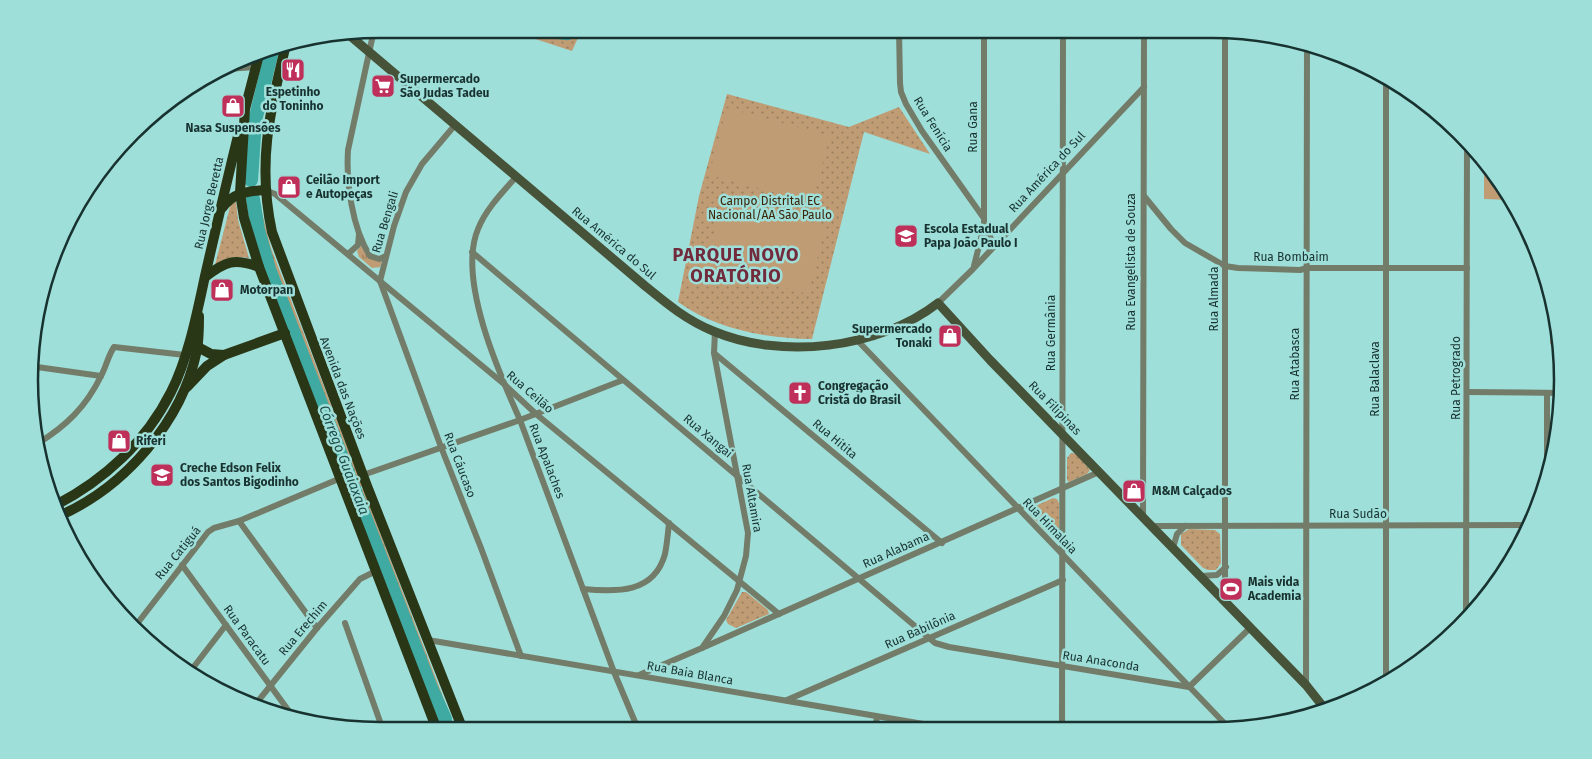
<svg xmlns="http://www.w3.org/2000/svg" width="1592" height="759" viewBox="0 0 1592 759" font-family="'Fira Sans',sans-serif">
  <style>
    .grass { fill: url(#grass-tufts) }
    .park { fill: url(#park-dots) }
    .pitch { fill: #c09c75 }
    .water { fill: url(#water-waves) }
    .lines { fill: none; stroke-linecap: round; stroke-linejoin: round }
    .river { stroke: #3eaaa2; stroke-width: 14 }
    .street { stroke: #737c69; stroke-width: 6 }
    .secondary { stroke: #475339; stroke-width: 9 }
    .primary { stroke: #2a3717; stroke-width: 10 }
    .labels { text-anchor: middle; dominant-baseline: central; stroke-width: 5; stroke-linejoin: round; paint-order: stroke }
    .poi-label { font-size: 12px; font-weight: bold; fill: #183230; stroke: #9fdfd9; text-anchor: start }
    .street-label { font-size: 12px; fill: #183230; stroke: #9fdfd9 }
    .park-label { font-size: 12px; fill: #3a240a; stroke: #9fdfd9 }
    .water-label { font-size: 14px; font-style: italic; fill: #1f4d49; stroke: #9fdfd9 }
    .district-label { font-size: 18px; font-weight: bold; letter-spacing: 1px; fill: #712b3c; stroke: #9fdfd9 }
    .rim { fill: none; stroke: #183230; stroke-width: 2.5 }
  </style>
  <defs>
    <pattern id="grass-tufts" width="24" height="20" patternUnits="userSpaceOnUse" patternTransform="scale(1.25)"><rect width="24" height="20" fill="#c09c75"/><path d="M3 7l-1-3M5 7V3M7 7l1-3M15 17l-1-3M17 17v-4M19 17l1-3" fill="none" stroke="#9b8060"/></pattern>
    <pattern id="park-dots" width="8" height="8" patternUnits="userSpaceOnUse" patternTransform="scale(1.25)"><rect width="8" height="8" fill="#c09c75"/><path d="M2 2h.1M6 6h.1" fill="none" stroke="#9b8060" stroke-width="1.8" stroke-linecap="round"/></pattern>
    <pattern id="water-waves" width="16" height="10" patternUnits="userSpaceOnUse" patternTransform="scale(1.25)"><rect width="16" height="10" fill="#3eaaa2"/><path d="M0 5q4-4 8 0t8 0" fill="none" stroke="#338b84"/></pattern>
  </defs>
  <rect width="100%" height="100%" fill="#9fdfd9"/>
  <!-- grass -->
  <g class="grass">
    <polygon points="256,202 260,205 271,248 362,486 357,488 272,268 260,229"/>
    <polygon points="361,246 382,261 380,267 372,268 359,257 357,251"/>
    <polygon points="363,489 450,715 448,716 436,692 358,491"/>
  </g>
  <!-- park -->
  <g class="park">
    <polygon points="505,29 582,29 572,51"/>
    <path d="M727 94 849 127 899 107 930 154 864 132 812 339C766 338 717 330 678 302L699 196Z"/>
    <path d="M236 202 238 220 249 258C236 256 226 257 215 265L230 207 232 204Z"/>
    <polygon points="1071,453 1077,454 1090,470 1087,474 1069,482 1067,480 1067,458"/>
    <polygon points="1053,498 1057,499 1059,503 1059,536 1057,539 1054,539 1030,515 1029,512 1031,508"/>
    <polygon points="1189,529 1215,530 1220,534 1221,563 1216,570 1208,570 1203,568 1181,545 1181,534"/>
    <polygon points="742,592 746,592 768,610 769,614 736,628 728,624 726,620"/>
  </g>
  <!-- pitch -->
  <g class="pitch">
    <polygon points="727,108 830,136 812,202 709,175"/>
    <polygon points="1484,160 1504,185 1512,200 1484,199"/>
    <polygon points="723,199 826,226 808,294 705,266"/>
    <polygon points="1551,315 1557,315 1560,345 1550,344"/>
  </g>
  <!-- water -->
  <path class="water" d="M540 29H568L572 33 570 40C562 41 549 37 541 34Z"/>
  <g class="lines">
    <!-- river -->
    <g class="river">
      <polyline points="251,180 255,121 273,46"/>
      <polyline points="253,199 258,230 269,269 431,688 445,719"/>
    </g>
    <!-- street -->
    <g class="street">
      <polyline points="899,29 900,83 901,92 906,104 922,131 983,217"/>
      <path d="M374 30 348 150C346 182 352 228 370 256L379 259 386 256"/>
      <polyline points="226,69 256,67"/>
      <polyline points="455,125 422,164 406,192 394,226 380,281 441,447 481,548 521,656"/>
      <path d="M516 177C502 193 486 209 478 229 457 279 499 373 520 420L614 672 638 729"/>
      <polyline points="265,190 275,194 504,384 536,414 779,614"/>
      <polyline points="1144,196 1171,229 1185,243 1225,266 1238,268 1300,270 1307,268 1467,268"/>
      <polyline points="984,226 995,246"/>
      <polyline points="472,252 935,643 949,647 1189,687 1249,629"/>
      <polyline points="348,254 358,245 359,234"/>
      <polyline points="974,266 984,226 984,29"/>
      <polyline points="938,303 973,269 1144,87"/>
      <polyline points="857,340 1228,727"/>
      <polyline points="714,353 942,543"/>
      <polyline points="37,367 101,376"/>
      <polyline points="1467,392 1562,393"/>
      <polyline points="1547,393 1547,478"/>
      <path d="M37 444C66 426 86 407 101 376 106 367 108 356 114 347L185 355"/>
      <polyline points="363,475 520,420 623,380"/>
      <polyline points="1143,517 1144,29"/>
      <polyline points="239,521 317,628"/>
      <polyline points="1152,526 1530,525"/>
      <polyline points="1173,548 1177,534 1185,526"/>
      <polyline points="182,565 294,718"/>
      <polyline points="1201,576 1217,575 1226,567"/>
      <path d="M583 589C616 592 654 594 665 554 667 544 668 533 669 523"/>
      <polyline points="1225,601 1225,30"/>
      <polyline points="1466,618 1467,139"/>
      <polyline points="345,623 383,730"/>
      <polyline points="133,629 208,532 214,528 239,521 341,478"/>
      <polyline points="428,640 947,728"/>
      <polyline points="702,648 1099,472"/>
      <polyline points="189,673 226,625"/>
      <polyline points="639,675 702,648 724,616 737,590 746,556 748,533 714,353 715,332"/>
      <polyline points="1386,681 1386,77"/>
      <polyline points="1306,685 1307,43"/>
      <polyline points="787,700 1063,580"/>
      <polyline points="254,706 317,628 360,579 376,571"/>
      <polyline points="1062,728 1063,29"/>
      <polyline points="875,729 877,717"/>
    </g>
    <!-- secondary -->
    <path class="secondary" d="M348 34 644 285C666 303 686 320 713 331 781 360 879 349 938 303L990 360 1306 685 1325 709"/>
    <!-- primary -->
    <g class="primary">
      <path d="M286 44C270 111 257 163 272 232L367 486 463 730"/>
      <polyline points="260,51 245,109 240,193 244,218 259,267 437,730"/>
      <path d="M222 208C233 193 247 191 265 190"/>
      <path d="M205 277C226 261 234 258 259 267"/>
      <polyline points="194,345 211,354 224,355"/>
      <polyline points="187,387 207,366 224,355 285,333"/>
      <path d="M56 505C104 480 146 442 171 392 188 359 197 313 205 276 216 228 227 180 239 132"/>
      <path d="M59 516C125 487 182 422 197 350 199 339 199 328 199 316"/>
    </g>
  </g>
  <!-- icons -->
  <defs>
    <g id="restaurant-square" transform="scale(1.25)"><rect x="-9" y="-9" width="18" height="18" rx="4" fill="#be2f59" stroke="#9fdfd9"/><path d="M-5-6h1v4h1v-4h1v4h1v-4h1v5L-1.5 .5V6h-2V.5L-5-1ZM5-6V6H3V1.5H1.5Q1.5-4 5-6Z" fill="#fff"/></g>
    <g id="supermarket-square" transform="scale(1.25)"><rect x="-9" y="-9" width="18" height="18" rx="4" fill="#be2f59" stroke="#9fdfd9"/><path d="M-6-5.5h2.5l.6 2H6L4.5 2H-2.5L-4.4-4H-6ZM-1.5 3.2a1.3 1.3 0 1 0 .1 0ZM3 3.2a1.3 1.3 0 1 0 .1 0Z" fill="#fff"/></g>
    <g id="shop-square" transform="scale(1.25)"><rect x="-9" y="-9" width="18" height="18" rx="4" fill="#be2f59" stroke="#9fdfd9"/><path d="M-5-2.5h2.3a2.7 3.5 0 0 1 5.4 0H5L5.5 6h-11ZM-1.5-2.5h3a1.5 2.3 0 0 0-3 0Z" fill="#fff"/></g>
    <g id="school-square" transform="scale(1.25)"><rect x="-9" y="-9" width="18" height="18" rx="4" fill="#be2f59" stroke="#9fdfd9"/><path d="M0-5L7-2L0 1L-7-2ZM-4 1L0 2.5L4 1V4Q0 6-4 4Z" fill="#fff"/></g>
    <g id="church-square" transform="scale(1.25)"><rect x="-9" y="-9" width="18" height="18" rx="4" fill="#be2f59" stroke="#9fdfd9"/><path d="M-1.2-6h2.4v3.5h3.3v2.4h-3.3V6h-2.4V-.1h-3.3v-2.4h3.3Z" fill="#fff"/></g>
    <g id="stadium-square" transform="scale(1.25)"><rect x="-9" y="-9" width="18" height="18" rx="4" fill="#be2f59" stroke="#9fdfd9"/><path d="M0-5a6.5 5 0 1 0 0 10a6.5 5 0 1 0 0-10ZM-3.5-1.8h7v3.6h-7Z" fill="#fff"/></g>
  </defs>
  <g fill-rule="evenodd">
    <use href="#restaurant-square" x="293" y="70"/>
    <use href="#supermarket-square" x="383" y="86"/>
    <use href="#shop-square" x="233" y="106"/>
    <use href="#shop-square" x="289" y="187"/>
    <use href="#school-square" x="906" y="236"/>
    <use href="#shop-square" x="222" y="290"/>
    <use href="#shop-square" x="950" y="336"/>
    <use href="#church-square" x="800" y="393"/>
    <use href="#shop-square" x="119" y="441"/>
    <use href="#school-square" x="162" y="475"/>
    <use href="#shop-square" x="1134" y="491"/>
    <use href="#stadium-square" x="1231" y="589"/>
  </g>
  <g class="labels">
    <!-- poi labels -->
    <g class="poi-label">
      <text x="400" y="79">Supermercado<tspan x="400" dy="14">São Judas Tadeu</tspan></text>
      <text x="293" y="92" text-anchor="middle">Espetinho<tspan x="293" dy="14">do Toninho</tspan></text>
      <text x="233" y="128" text-anchor="middle">Nasa Suspensões</text>
      <text x="306" y="180">Ceilão Import<tspan x="306" dy="14">e Autopeças</tspan></text>
      <text x="924" y="229">Escola Estadual<tspan x="924" dy="14">Papa João Paulo I</tspan></text>
      <text x="240" y="290">Motorpan</text>
      <text x="932" y="329" text-anchor="end">Supermercado<tspan x="932" dy="14">Tonaki</tspan></text>
      <text x="818" y="386">Congregação<tspan x="818" dy="14">Cristã do Brasil</tspan></text>
      <text x="136" y="441">Riferi</text>
      <text x="180" y="468">Creche Edson Felix<tspan x="180" dy="14">dos Santos Bigodinho</tspan></text>
      <text x="1152" y="491">M&amp;M Calçados</text>
      <text x="1248" y="582">Mais vida<tspan x="1248" dy="14">Academia</tspan></text>
    </g>
    <!-- street labels -->
    <g class="street-label">
      <text transform="translate(933 124) rotate(58)">Rua Fenícia</text>
      <text transform="translate(973 127) rotate(-90)">Rua Gana</text>
      <text transform="translate(1047 172) rotate(-47)">Rua América do Sul</text>
      <text transform="translate(209 203) rotate(-77)">Rua Jorge Beretta</text>
      <text transform="translate(385 222) rotate(-73)">Rua Bengali</text>
      <text transform="translate(614 243) rotate(40)">Rua América do Sul</text>
      <text x="1291" y="257">Rua Bombaim</text>
      <text transform="translate(1131 262) rotate(-90)">Rua Evangelista de Souza</text>
      <text transform="translate(1214 299) rotate(-90)">Rua Almada</text>
      <text transform="translate(1051 333) rotate(-90)">Rua Germânia</text>
      <text transform="translate(1295 364) rotate(-90)">Rua Atabasca</text>
      <text transform="translate(1456 378) rotate(-90)">Rua Petrogrado</text>
      <text transform="translate(1375 379) rotate(-90)">Rua Balaclava</text>
      <text transform="translate(343 388) rotate(69)">Avenida das Nações</text>
      <text transform="translate(530 392) rotate(41)">Rua Ceilão</text>
      <text transform="translate(1055 408) rotate(46)">Rua Filipinas</text>
      <text transform="translate(708 436) rotate(40)">Rua Xangai</text>
      <text transform="translate(835 439) rotate(40)">Rua Hitita</text>
      <text transform="translate(547 461) rotate(69)">Rua Apalaches</text>
      <text transform="translate(460 465) rotate(69)">Rua Cáucaso</text>
      <text transform="translate(752 498) rotate(80)">Rua Altamira</text>
      <text x="1358" y="514">Rua Sudão</text>
      <text transform="translate(1050 526) rotate(46)">Rua Himalaia</text>
      <text transform="translate(896 550) rotate(-24)">Rua Alabama</text>
      <text transform="translate(178 553) rotate(-51)">Rua Catiguá</text>
      <text transform="translate(303 628) rotate(-50)">Rua Erechim</text>
      <text transform="translate(920 630) rotate(-24)">Rua Babilônia</text>
      <text transform="translate(247 635) rotate(54)">Rua Paracatu</text>
      <text transform="translate(1101 661) rotate(9)">Rua Anaconda</text>
      <text transform="translate(690 673) rotate(10)">Rua Baia Blanca</text>
    </g>
    <!-- park labels -->
    <g class="park-label">
      <text x="770" y="201">Campo Distrital EC<tspan x="770" dy="14">Nacional/AA São Paulo</tspan></text>
    </g>
    <!-- water labels -->
    <g class="water-label">
      <text transform="translate(344 460) rotate(69)">Córrego Guaiaxaia</text>
    </g>
    <!-- district labels -->
    <g class="district-label">
      <text x="736" y="255">PARQUE NOVO<tspan x="736" dy="21">ORATÓRIO</tspan></text>
    </g>
  </g>
  <!-- crop -->
  <path d="M0 0H1592V759H0ZM380 38H1212A342 342 0 0 1 1554 380V380A342 342 0 0 1 1212 722H380A342 342 0 0 1 38 380V380A342 342 0 0 1 380 38Z" fill="#9fdfd9" fill-rule="evenodd"/>
  <path class="rim" d="M380 38H1212A342 342 0 0 1 1554 380V380A342 342 0 0 1 1212 722H380A342 342 0 0 1 38 380V380A342 342 0 0 1 380 38Z"/>
</svg>
